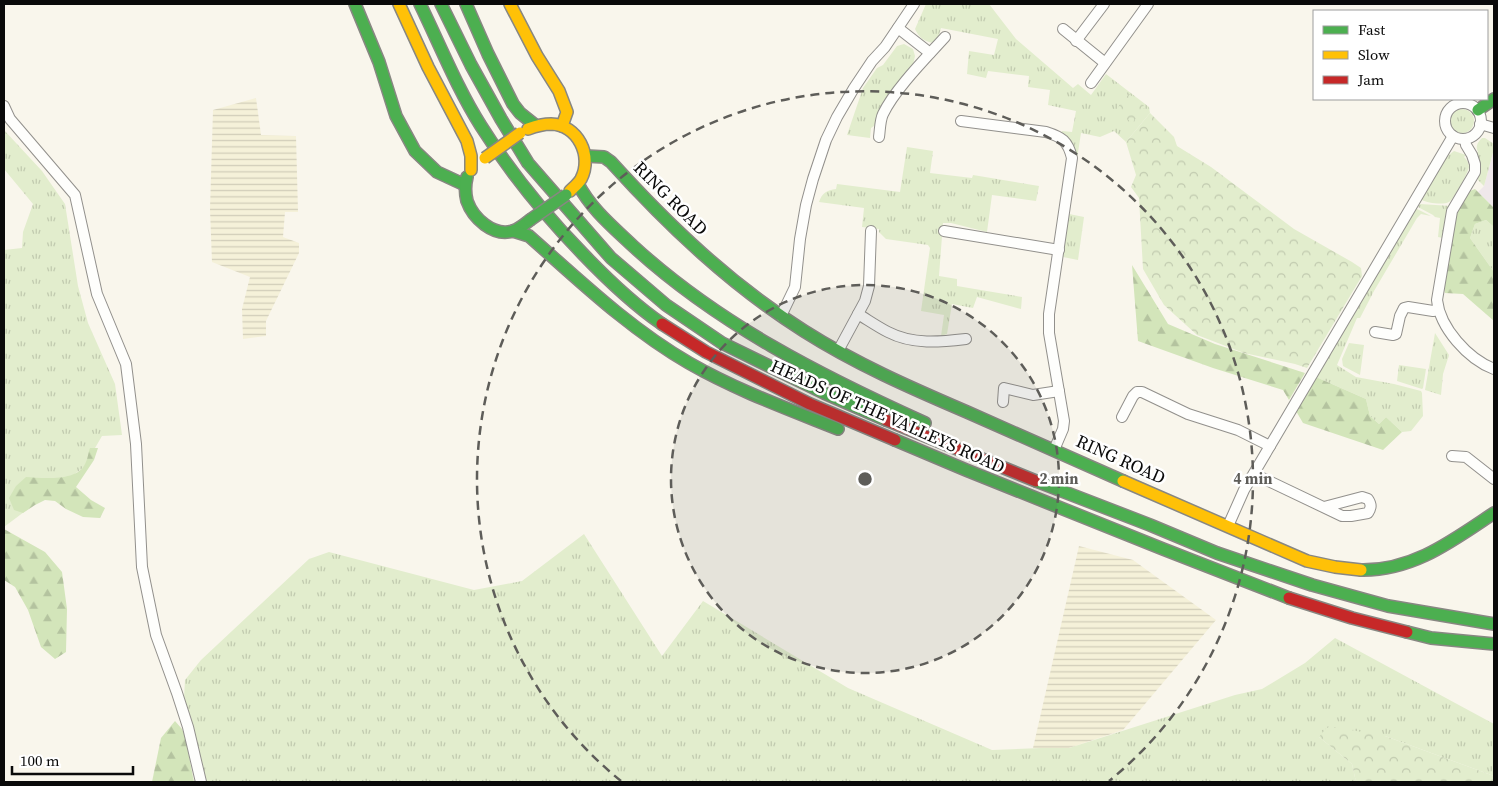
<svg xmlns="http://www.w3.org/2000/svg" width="1498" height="786" viewBox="0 0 1498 786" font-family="'Source Serif 4',serif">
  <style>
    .industrial { fill: #efe8ea }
    .farmland { fill: url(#farmland-rules) }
    .grass { fill: url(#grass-tufts) }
    .forest { fill: url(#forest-firs) }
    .park { fill: url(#park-crowns) }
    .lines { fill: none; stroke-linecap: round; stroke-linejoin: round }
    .street-casing { stroke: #92908c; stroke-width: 12 }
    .fast-casing { stroke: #888782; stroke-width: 14 }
    .slow-casing { stroke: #888782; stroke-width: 14 }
    .jam-casing { stroke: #888782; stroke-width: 14 }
    .street { stroke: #fefefc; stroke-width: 10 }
    .fast { stroke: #4caf50; stroke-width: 11 }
    .slow { stroke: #ffc107; stroke-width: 11 }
    .jam { stroke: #c62828; stroke-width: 11 }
    .fast-bridge-casing { stroke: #888782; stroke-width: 14; stroke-linecap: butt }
    .slow-bridge-casing { stroke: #888782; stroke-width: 14; stroke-linecap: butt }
    .fast-bridge { stroke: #4caf50; stroke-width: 11 }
    .slow-bridge { stroke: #ffc107; stroke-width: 11 }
    .ring { fill: none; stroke: #5e5d59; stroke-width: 2.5; stroke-dasharray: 9 6 }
    .labels { text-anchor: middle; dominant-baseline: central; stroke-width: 5; stroke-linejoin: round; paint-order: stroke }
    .street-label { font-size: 18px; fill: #0a0a0a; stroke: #fff }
    .centre { fill: #5e5d59; stroke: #fff; stroke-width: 2.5 }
    .ring-label { font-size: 15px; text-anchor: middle; font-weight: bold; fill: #5e5d59; stroke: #fff; stroke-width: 5; stroke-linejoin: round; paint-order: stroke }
  </style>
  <defs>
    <pattern id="farmland-rules" width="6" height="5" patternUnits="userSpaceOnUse" patternTransform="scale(1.25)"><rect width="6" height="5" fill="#f5f1d9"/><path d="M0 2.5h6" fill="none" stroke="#d1cdb9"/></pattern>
    <pattern id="grass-tufts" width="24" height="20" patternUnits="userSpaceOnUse" patternTransform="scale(1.25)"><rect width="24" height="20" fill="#e2edcd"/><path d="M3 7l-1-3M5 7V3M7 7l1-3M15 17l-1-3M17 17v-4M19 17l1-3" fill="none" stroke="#c1caaf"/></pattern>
    <pattern id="forest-firs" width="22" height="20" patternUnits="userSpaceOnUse" patternTransform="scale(1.25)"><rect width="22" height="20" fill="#d3e5ba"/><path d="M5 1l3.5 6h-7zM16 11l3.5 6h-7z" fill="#b4c39f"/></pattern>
    <pattern id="park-crowns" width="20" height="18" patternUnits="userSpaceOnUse" patternTransform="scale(1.25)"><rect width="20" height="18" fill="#e2edcd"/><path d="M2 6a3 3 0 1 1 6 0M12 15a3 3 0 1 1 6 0" fill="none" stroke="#c1caaf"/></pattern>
  </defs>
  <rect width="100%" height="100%" fill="#f9f6ec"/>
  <!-- industrial -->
  <polygon class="industrial" points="1494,149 1494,208 1478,192 1484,186"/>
  <!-- farmland -->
  <g class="farmland">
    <polygon points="256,98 261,135 296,136 298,212 285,212 283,237 299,243 299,253 266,321 266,336 243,339 242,309 250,277 212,262 210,209 213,110"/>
    <polygon points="1079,546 1133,560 1216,620 1123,730 1069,748 1033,748"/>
  </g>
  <!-- grass -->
  <g class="grass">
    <path d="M926 4H989L1016 39 1073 88 1078 84 1091 95 1106 74 1149 107 1150 113 1126 142 1114 131 1100 137 1081 133 1077 159 1061 134 1062 131 1072 132 1076 111 1048 105 1050 90 1028 87 1029 76 988 71 986 78 967 74 969 51 994 55 998 39 941 28 938 39 933 43C924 41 919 38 915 29Z"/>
    <polygon points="904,44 913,49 915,56 913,65 882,104 874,126 871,128 870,138 847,135 863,88 877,68 883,65 897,46"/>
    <circle cx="1462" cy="121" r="12"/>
    <polygon points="4,130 42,171 65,204 78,286 88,323 115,384 122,435 102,436 84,467 4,527 4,250 22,248 23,232 33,204 4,169"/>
    <path d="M1482 138H1485L1494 144V149L1484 186 1478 180 1475 153 1478 152C1475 146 1478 142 1482 138Z"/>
    <path d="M907 147 933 151 930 173 972 178 973 175 1039 186 1036 201 992 195 987 232 951 223H943L939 276 957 279V286L1022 297 1021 309 977 297 973 308 952 304 947 334 941 336 944 315 921 311 930 248 928 245 886 239 879 232V229L862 227 864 208 819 202C822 193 827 190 836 189L837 184 900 192Z"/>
    <path d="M1454 151 1466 155 1464 157C1467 160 1469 163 1469 167 1468 173 1454 199 1449 202 1443 205 1427 203 1422 200V197L1445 158Z"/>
    <polygon points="1420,204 1451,206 1443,238 1438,237 1440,218 1435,217 1433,215 1418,207"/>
    <polygon points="1415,208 1431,216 1421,214 1417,218 1374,291 1360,318 1357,318 1337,365 1356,377 1394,384 1421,391 1422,393 1423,416 1411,431 1402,432 1386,417 1379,424 1370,416 1366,399 1316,377"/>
    <polygon points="1069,214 1084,217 1078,260 1063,257"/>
    <polygon points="1486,220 1494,227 1494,272 1470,238 1475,224"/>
    <polygon points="1435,333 1449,355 1443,374 1441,395 1425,390"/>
    <polygon points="1349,343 1364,345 1360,375 1343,366 1342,359"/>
    <polygon points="1399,365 1426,369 1423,388 1422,389 1397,381"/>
    <polygon points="584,534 662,656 703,601 848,688 992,750 1041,748 1069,748 1235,695 1262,689 1305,663 1335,638 1494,724 1494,776 1385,736 1319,737 1352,764 1356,782 206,782 202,763 184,698 185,680 201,660 309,559 329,552 474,590 522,581"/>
  </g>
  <!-- forest -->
  <g class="forest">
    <polygon points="1475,189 1494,208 1494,227 1486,220 1475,224 1470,238 1494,272 1494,321 1463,294 1445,293 1443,285 1455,219 1459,208 1470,191"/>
    <polygon points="1132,265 1168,324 1215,344 1305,373 1289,400 1283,390 1213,368 1138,341"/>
    <polygon points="1316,377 1366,399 1370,416 1379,424 1386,417 1402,432 1383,450 1303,423 1296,411"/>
    <path d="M90 448H98L94 460 76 487 91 500 105 508 100 518 83 517 66 509 55 501 45 500 35 505 23 513 14 510 9 498 16 486 26 477C42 478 77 482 85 464 88 459 88 453 90 448Z"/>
    <polygon points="4,529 45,552 62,572 67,609 66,652 55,659 41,647 28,610 15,587 4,580"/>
    <polygon points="175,721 182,729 185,736 194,782 152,782 161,738"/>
  </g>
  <!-- park -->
  <g class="park">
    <polygon points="1129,94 1145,107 1132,123 1116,110"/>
    <polygon points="1150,113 1174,137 1177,146 1211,167 1294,229 1352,262 1361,268 1362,276 1307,368 1295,364 1244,353 1197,335 1164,305 1143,269 1139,198 1131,187 1136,175 1126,142"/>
    <polygon points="1328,726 1385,736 1494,776 1494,782 1356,782 1352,764 1319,737"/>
  </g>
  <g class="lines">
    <!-- street casing -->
    <g class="street-casing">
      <g id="street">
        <polyline points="898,28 930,53"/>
        <polyline points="1063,29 1105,63"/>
        <polyline points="1076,41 1104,4"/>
        <polyline points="1091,83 1148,4"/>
        <circle cx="1463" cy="121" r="18"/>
        <polyline points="4,106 10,119 75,195 97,294 126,364 136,444 142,567 156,635 177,693 188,727 201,782"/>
        <path d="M961 121 1046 132C1062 137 1068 141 1072 158L1049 314V333L1064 421 1063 429 1054 450"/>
        <polyline points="1480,124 1494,128"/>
        <path d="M879 137C880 130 880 120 883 114 895 89 926 58 945 37"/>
        <path d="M1465 139 1466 145 1472 155 1475 164V172L1452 211 1437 300C1440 328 1468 359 1494 369"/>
        <polyline points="944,231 1059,250"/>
        <path d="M858 314C868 320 878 327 888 332 913 345 940 342 966 339"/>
        <polyline points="781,316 795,287 800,239 806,205 813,179 826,140 837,117 854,88 872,61 885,47 914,4"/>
        <polyline points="1375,332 1393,335 1396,334 1400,316 1404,308 1408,307 1433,311 1438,310"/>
        <polyline points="838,351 865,301 869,286 871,231"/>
        <polyline points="1003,402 1004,388 1033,395 1059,391"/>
        <polyline points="1122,417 1133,396 1137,392 1142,392 1188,414 1238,430 1270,446"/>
        <polyline points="1452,456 1466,457 1494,479"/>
        <path d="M1254 474 1342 516H1351L1368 513C1371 508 1372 505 1368 499L1362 497 1324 507"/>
        <polyline points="1228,526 1244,490 1453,136"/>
      </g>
    </g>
    <!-- fast casing -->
    <g class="fast-casing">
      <g id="fast">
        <polyline points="355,4 379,62 396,116 415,151 437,172 465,185"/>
        <path d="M420 4C440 45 457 88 481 126 510 172 545 215 583 254 607 279 633 304 662 324"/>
        <polyline points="441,4 471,65 501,119 528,163 611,258 666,305 722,343 824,393 886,420"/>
        <polyline points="466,4 488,54 513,104 520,113 535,125"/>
        <polyline points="1478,110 1494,99"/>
        <path d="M586 156 604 157 611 162C669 226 731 285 804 331 856 364 911 388 967 412 1019 435 1071 458 1123 481"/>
        <path d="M467 177C465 185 465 193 467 201 473 218 493 237 513 231 519 229 525 224 530 220"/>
        <path d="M578 184C591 209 613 227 633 246 718 324 821 376 925 423"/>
        <path d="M513 231 529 236C580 281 630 329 689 363 736 390 788 409 838 429"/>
        <polyline points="895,440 966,470 1163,549 1289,598"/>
        <polyline points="1036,481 1150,525 1217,553 1312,585 1388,606 1494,624"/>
        <path d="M1361 570C1413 571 1452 541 1494 513"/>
        <polyline points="1407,632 1431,638 1494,644"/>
      </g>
    </g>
    <!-- slow casing -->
    <g class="slow-casing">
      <g id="slow">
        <polyline points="399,4 428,67 467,141 471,156 471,170"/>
        <polyline points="510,4 537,56 559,91 567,112 562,126"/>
        <path d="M528 129C536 126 542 124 551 124 578 125 593 156 581 179 578 184 574 187 570 191"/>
        <polyline points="1123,481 1307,561 1335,567 1361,570"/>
      </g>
    </g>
    <!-- jam casing -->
    <g class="jam-casing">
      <g id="jam">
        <polyline points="662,324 706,352 810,404 895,440"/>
        <polyline points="886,420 1036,481"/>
        <polyline points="1289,598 1352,618 1407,632"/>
      </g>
    </g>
    <!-- street -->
    <use href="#street" class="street"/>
    <!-- fast -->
    <use href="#fast" class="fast"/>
    <!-- slow -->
    <use href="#slow" class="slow"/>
    <!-- jam -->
    <use href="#jam" class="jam"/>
    <!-- fast-bridge casing -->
    <g class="fast-bridge-casing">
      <polyline id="fast-bridge" points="530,220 566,195"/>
    </g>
    <!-- slow-bridge casing -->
    <g class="slow-bridge-casing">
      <polyline id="slow-bridge" points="485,158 520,133"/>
    </g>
    <!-- fast-bridge -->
    <use href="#fast-bridge" class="fast-bridge"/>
    <!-- slow-bridge -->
    <use href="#slow-bridge" class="slow-bridge"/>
  </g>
  <!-- distance rings -->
  <circle cx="865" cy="479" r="194" fill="#5e5d59" fill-opacity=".12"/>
  <g class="ring">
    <circle cx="865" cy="479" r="194"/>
    <path d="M621 781A388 388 0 1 1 1109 781"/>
  </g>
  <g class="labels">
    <!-- street labels -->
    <g class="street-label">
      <text transform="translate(671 198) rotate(45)">RING ROAD</text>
      <text transform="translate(888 416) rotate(24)">HEADS OF THE VALLEYS ROAD</text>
      <text transform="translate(1121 459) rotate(24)">RING ROAD</text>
    </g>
  </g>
  <circle cx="865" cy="479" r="8" class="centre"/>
  <g class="ring-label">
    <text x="1059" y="484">2 min</text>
    <text x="1253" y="484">4 min</text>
  </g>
  <!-- border -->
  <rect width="1498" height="786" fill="none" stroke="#0a0a0a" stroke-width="10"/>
  <!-- legend -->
  <rect x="1313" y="10" width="175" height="90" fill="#ffffff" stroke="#9d9d9d"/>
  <rect x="1323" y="26" width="25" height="8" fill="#4caf50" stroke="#9d9d9d"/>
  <text x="1358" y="35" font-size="15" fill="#0a0a0a">Fast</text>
  <rect x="1323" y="51" width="25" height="8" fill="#ffc107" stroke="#9d9d9d"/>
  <text x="1358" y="60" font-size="15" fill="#0a0a0a">Slow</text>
  <rect x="1323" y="76" width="25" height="8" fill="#c62828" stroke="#9d9d9d"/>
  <text x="1358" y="85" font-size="15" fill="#0a0a0a">Jam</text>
  <!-- scale -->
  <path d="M12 766v8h121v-8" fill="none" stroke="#0a0a0a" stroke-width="2.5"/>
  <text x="20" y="766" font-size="15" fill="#0a0a0a" stroke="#ffffff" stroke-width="4" paint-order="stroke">100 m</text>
</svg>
